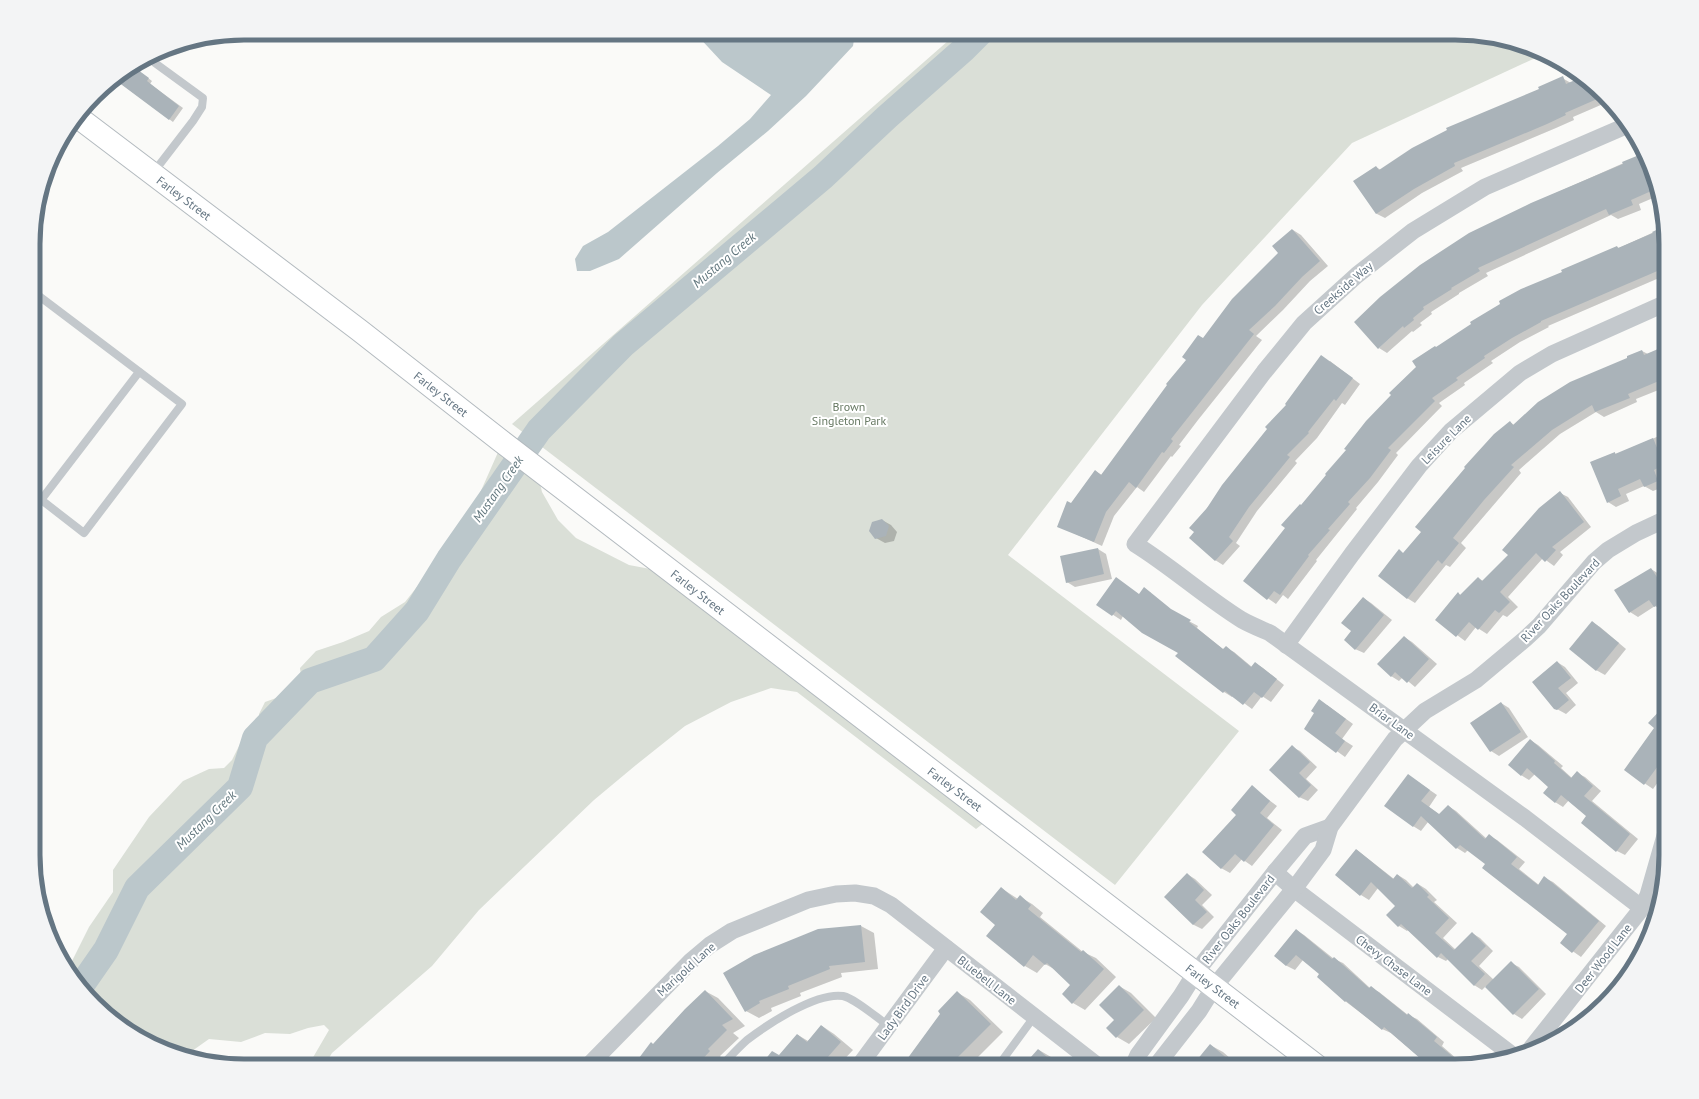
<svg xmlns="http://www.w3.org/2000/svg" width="1699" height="1099" viewBox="0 0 1699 1099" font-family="'PT Sans',sans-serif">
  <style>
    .green { fill: #dadfd7 }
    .water { fill: #bbc7cb }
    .shadow { fill: #0003 }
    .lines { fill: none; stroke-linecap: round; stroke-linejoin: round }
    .river { stroke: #bbc7cb; stroke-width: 26 }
    .building { fill: #aab3b9 }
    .secondary-casing { stroke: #b3babf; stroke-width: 24 }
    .lane { stroke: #c3c8cc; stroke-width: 8 }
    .street { stroke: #c3c8cc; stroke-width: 17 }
    .secondary { stroke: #fff; stroke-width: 22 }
    .labels { text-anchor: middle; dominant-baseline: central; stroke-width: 4; stroke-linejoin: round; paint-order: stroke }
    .street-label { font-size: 12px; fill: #657683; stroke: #fff }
    .park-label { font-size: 12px; fill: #687a64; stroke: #fff }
    .water-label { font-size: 13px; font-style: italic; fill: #60757c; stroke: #fff }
    .rim { fill: none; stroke: #657683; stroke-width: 5 }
  </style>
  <rect width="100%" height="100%" fill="#fafaf8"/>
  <!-- green -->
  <g class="green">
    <polygon points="957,33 1455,33 1523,44 1544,54 1352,143 1202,305 1008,555 1239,731 1115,885 512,424"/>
    <polygon points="499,450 539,479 542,492 558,520 576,538 629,565 661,571 985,822 976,829 797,692 771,688 731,702 685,726 636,765 594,800 479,910 432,966 332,1053 324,1066 308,1066 329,1030 324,1025 308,1028 290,1034 265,1033 241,1042 209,1039 185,1056 176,1055 126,1030 95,1004 68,969 89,927 113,892 113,870 149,817 183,781 209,769 224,768 232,760 242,740 259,728 259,714 265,702 279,697 295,704 303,693 300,668 316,651 343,642 369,631 381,617 405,602 428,573 456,557 472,511"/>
  </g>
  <!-- water -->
  <polygon class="water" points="695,33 855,33 853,46 806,96 768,131 717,173 619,259 590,271 577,271 575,259 583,246 608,232 718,146 750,119 771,95 722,62"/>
  <!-- shadow -->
  <g class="shadow">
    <polygon points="145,61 147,62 140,72 152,81 150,84 183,108 173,122 115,79"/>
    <polygon points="1562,78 1571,83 1583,78 1610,101 1573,117 1574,120 1556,128 1461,168 1463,171 1422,193 1385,218 1377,214 1355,181 1376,167 1381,170"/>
    <polygon points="1644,154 1659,189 1660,195 1639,204 1641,210 1618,219 1611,215 1486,273 1488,276 1459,293 1459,294 1431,312 1432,314 1420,323 1422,325 1413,332 1412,331 1387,353 1379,348 1531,204"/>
    <polygon points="1665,227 1666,275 1548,326 1549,327 1520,342 1491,361 1493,363 1464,383 1465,385 1439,403 1442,406 1396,453 1398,455 1378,482 1356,508 1357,509 1316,560 1317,561 1288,599 1283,595 1276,604 1244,581 1286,528 1301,506 1436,348 1563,273 1617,247 1619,248"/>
    <polygon points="1293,230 1301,235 1328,266 1310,281 1283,310 1256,336 1262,340 1198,420 1179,445 1181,446 1172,457 1171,456 1144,492 1137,487 1114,516 1102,546 1058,526 1071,504 1095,471 1102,475 1204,339 1279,253"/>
    <polygon points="1658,350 1666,354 1666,387 1636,399 1637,402 1604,417 1596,412 1560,434 1519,470 1521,473 1461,543 1466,548 1450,567 1446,565 1415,603 1407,598 1404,554 1510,422 1514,425 1642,351 1648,354"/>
    <polygon points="1330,361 1360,384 1345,405 1342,403 1317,438 1295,461 1297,463 1257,511 1236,543 1240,546 1223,565 1215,560 1196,532 1207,508"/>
    <polygon points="1666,433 1666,472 1661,474 1666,486 1653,491 1644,486 1626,494 1629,501 1616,507 1608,502 1614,453 1617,454"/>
    <polygon points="1560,493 1568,497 1591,527 1560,552 1563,555 1554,566 1543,558 1508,597 1518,607 1507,617 1503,615 1487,634 1476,627 1465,641 1437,620 1458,594 1461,595 1478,578 1483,581 1510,555"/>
    <polygon points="882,520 891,525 897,532 894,541 885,543 876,538"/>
    <polygon points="1098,549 1106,554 1112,579 1075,587 1067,582"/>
    <polygon points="1651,569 1659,574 1666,584 1666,609 1663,611 1655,606 1638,617 1630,612"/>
    <polygon points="1145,589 1151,593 1151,594 1174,613 1198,626 1197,628 1224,650 1226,648 1234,652 1252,667 1255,663 1263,668 1284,685 1271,702 1262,696 1252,709 1233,695 1232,697 1224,692 1179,653 1123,616 1121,620 1098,605 1140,595"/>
    <polygon points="1363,598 1371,603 1392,620 1364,653 1355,649"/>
    <polygon points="1592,622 1600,627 1626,649 1605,675 1596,670"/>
    <polygon points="1404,637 1412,642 1437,664 1415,687 1403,677 1399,681 1391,676"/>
    <polygon points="1557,662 1565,667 1578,683 1566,693 1576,705 1566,714 1555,708"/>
    <polygon points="1501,703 1509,708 1528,737 1499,756 1491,751"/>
    <polygon points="1327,705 1353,724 1342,739 1353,746 1345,757 1305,728"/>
    <polygon points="1666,705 1666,771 1653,789 1625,770 1655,728"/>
    <polygon points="1530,740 1538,745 1563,766 1561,768 1572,778 1577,773 1585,777 1601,791 1592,801 1638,839 1625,855 1617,851 1587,816 1569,800 1563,807 1555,802 1550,787 1535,774 1529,780 1521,775"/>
    <polygon points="1292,747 1300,751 1317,767 1306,779 1318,790 1308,801 1299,797"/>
    <polygon points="1408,775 1437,795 1429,807 1440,815 1448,806 1456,811 1487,839 1489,836 1497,840 1525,862 1519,869 1539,885 1545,878 1553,882 1606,926 1581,957 1561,943 1569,934 1483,868 1486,864 1468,850 1465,853 1457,848 1428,822 1421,831 1413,826"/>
    <polygon points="1252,787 1277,806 1267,818 1282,830 1252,866 1242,859 1230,873 1221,868"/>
    <polygon points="1357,850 1394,879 1398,875 1406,880 1414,888 1418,884 1426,889 1437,900 1434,902 1457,923 1443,938 1456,950 1472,933 1480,938 1493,951 1479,966 1494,980 1511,963 1519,967 1546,994 1522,1019 1514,1014 1486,986 1482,990 1474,985 1448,959 1446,961 1438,957 1408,930 1407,931 1399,926 1397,906 1378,888 1369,900 1361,895"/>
    <polygon points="1187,874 1195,879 1212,895 1202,905 1214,917 1202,929 1194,925 1165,897"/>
    <polygon points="1001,888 1018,899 1020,897 1032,904 1043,913 1040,917 1083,952 1096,958 1116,977 1085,1010 1073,1003 1072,985 1056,970 1045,964 1037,973 1025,966 987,936 996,925"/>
    <polygon points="861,926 874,933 878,969 841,973 842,977 800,993 801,996 771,1008 772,1011 759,1018 746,1011 818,930"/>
    <polygon points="1296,930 1304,935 1334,959 1343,963 1370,988 1379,992 1408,1015 1417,1019 1444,1042 1442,1046 1465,1066 1430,1066 1391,1033 1382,1029 1345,1001 1321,974 1303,960 1295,970 1287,966 1275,956"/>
    <polygon points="1119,986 1131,993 1156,1018 1129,1044 1117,1037"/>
    <polygon points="705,991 718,998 745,1026 733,1033 739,1038 720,1056 722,1059 716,1066 634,1066"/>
    <polygon points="958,993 970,1000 1003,1032 969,1066 896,1066 901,1060 906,1063"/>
    <polygon points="822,1026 834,1034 853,1050 838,1066 767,1066 780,1056 798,1035 808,1041"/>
    <polygon points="1210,1045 1223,1052 1239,1066 1193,1066"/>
    <polygon points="1039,1050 1051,1057 1060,1066 1024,1066"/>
  </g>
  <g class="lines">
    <!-- river -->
    <polyline class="river" points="81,986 106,950 137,888 240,787 255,738 310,681 374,659 417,611 449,559 539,430 623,345 823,177 887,117 963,50 980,33"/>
  </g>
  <!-- building -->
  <g class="building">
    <polygon points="134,67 149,78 147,81 179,106 169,120 114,79"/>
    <polygon points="1563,76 1566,84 1582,77 1604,96 1565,113 1566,115 1547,124 1454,163 1455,166 1414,189 1376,214 1353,181 1376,166 1379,170 1412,148 1447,130 1446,128 1539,89 1538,87"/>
    <polygon points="1644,153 1658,188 1631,200 1633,205 1609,215 1606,209 1478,268 1480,271 1451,288 1452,289 1423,307 1424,309 1413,318 1414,320 1404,328 1403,326 1378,349 1354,322 1380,297 1420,265 1469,233 1531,203 1623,164 1622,162"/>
    <polygon points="1665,226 1666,263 1660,265 1662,269 1541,321 1541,322 1512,338 1484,356 1485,358 1456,378 1458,380 1432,398 1435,401 1388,448 1391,450 1370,478 1348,502 1350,504 1328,529 1330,530 1308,555 1309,556 1280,595 1274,591 1267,600 1243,581 1285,528 1281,525 1300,504 1301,505 1326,475 1325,474 1346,450 1344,449 1366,421 1391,395 1389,393 1416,367 1412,361 1435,346 1436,347 1471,324 1470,322 1500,304 1499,301 1521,289 1562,272 1561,270 1617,246 1618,248 1653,233 1652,232"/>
    <polygon points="1292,229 1320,261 1302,277 1275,306 1249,330 1254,334 1190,415 1171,439 1173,441 1164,453 1162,452 1136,488 1129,482 1106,512 1094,542 1057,527 1067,501 1071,503 1095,470 1101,475 1167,385 1166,384 1186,360 1182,357 1198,335 1203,338 1232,299 1278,253 1272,246"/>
    <polygon points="1658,349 1666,365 1666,378 1628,394 1630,398 1595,412 1592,405 1552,430 1511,465 1514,467 1484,500 1453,538 1459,543 1442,564 1438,560 1407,599 1378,576 1399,549 1403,553 1421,532 1415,527 1465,468 1464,467 1494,434 1510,421 1513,425 1538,402 1570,382 1627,358 1627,356 1642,350 1644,355"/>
    <polygon points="1321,355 1353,378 1336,401 1334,399 1308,432 1309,433 1287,455 1290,457 1249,507 1229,537 1233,541 1215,561 1189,538 1194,532 1189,528 1207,508 1222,485 1267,429 1265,427 1286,405 1285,404"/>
    <polygon points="1653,438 1664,465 1654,470 1658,481 1644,487 1640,479 1618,489 1621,496 1607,503 1590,462 1615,452 1615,454"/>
    <polygon points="1560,491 1584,522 1552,547 1556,550 1545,562 1536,553 1500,592 1510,602 1499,613 1495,610 1478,630 1469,622 1456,637 1435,620 1458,592 1460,595 1478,577 1482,581 1508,555 1502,550 1539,508"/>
    <polygon points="882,519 889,526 886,536 875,539 869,531 872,522"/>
    <polygon points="1098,548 1104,574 1066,583 1060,556"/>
    <polygon points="1651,568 1666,591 1666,600 1654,607 1649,600 1629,613 1614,590"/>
    <polygon points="1116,577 1139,594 1144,587 1171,609 1191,620 1189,622 1223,649 1226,646 1251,667 1255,662 1277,679 1262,698 1254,692 1243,705 1225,691 1223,693 1175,656 1178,653 1142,633 1116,611 1112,616 1096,605"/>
    <polygon points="1363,597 1384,615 1355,650 1344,640 1351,631 1341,623"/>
    <polygon points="1592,621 1619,643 1596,671 1569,649"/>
    <polygon points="1404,636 1429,659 1407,683 1395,672 1391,677 1377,664"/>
    <polygon points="1557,661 1571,678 1558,688 1569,700 1557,710 1554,709 1532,682"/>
    <polygon points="1319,699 1346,719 1335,733 1345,741 1336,753 1304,729 1314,713 1311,711"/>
    <polygon points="1501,702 1521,732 1490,752 1470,723"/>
    <polygon points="1666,704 1666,755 1644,785 1624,770 1654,728 1648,723"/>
    <polygon points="1530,739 1555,761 1554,763 1571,778 1577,771 1593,786 1584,796 1630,834 1616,852 1581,823 1586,816 1561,795 1555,803 1543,793 1548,787 1527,768 1521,776 1508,765"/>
    <polygon points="1292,745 1310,762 1299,773 1311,785 1299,798 1269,770"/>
    <polygon points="1408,774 1430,790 1421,801 1439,814 1448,805 1485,839 1489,834 1517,857 1511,864 1538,885 1544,876 1599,921 1572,953 1560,943 1567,934 1482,868 1485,864 1460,845 1456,849 1421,816 1413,827 1384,806"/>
    <polygon points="1252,785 1270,801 1260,813 1274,825 1244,862 1235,854 1221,869 1202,852 1236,815 1231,810"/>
    <polygon points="1356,849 1393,879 1397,874 1412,888 1417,883 1429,895 1427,897 1449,918 1435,933 1454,950 1472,932 1486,946 1471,961 1485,974 1474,986 1441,953 1437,958 1401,924 1398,927 1386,915 1395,906 1371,882 1360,896 1335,875"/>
    <polygon points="1187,873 1204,890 1195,900 1207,912 1193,925 1164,897"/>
    <polygon points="1001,887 1016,900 1020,895 1031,905 1028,909 1081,952 1083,950 1104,969 1072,1004 1062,994 1070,985 1047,963 1045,965 1033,955 1024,967 986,936 995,925 980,912"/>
    <polygon points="861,925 865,962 829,966 830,969 788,986 789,989 759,1001 760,1003 745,1012 723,973 754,955 818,929"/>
    <polygon points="1296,929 1332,959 1334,957 1369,988 1371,986 1407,1015 1408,1013 1437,1037 1434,1041 1464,1066 1429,1066 1384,1027 1382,1030 1346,1001 1345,1002 1317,977 1319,974 1296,955 1286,966 1274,956"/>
    <polygon points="1511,961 1539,989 1513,1015 1485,987"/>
    <polygon points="1119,985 1144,1010 1116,1038 1106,1028 1114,1020 1099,1005"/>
    <polygon points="705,990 733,1019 722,1025 727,1030 708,1049 710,1051 696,1066 633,1066 651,1042 653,1044 685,1009"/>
    <polygon points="957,991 991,1024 956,1059 965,1066 902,1066 940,1014 938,1011"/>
    <polygon points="821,1025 841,1042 820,1066 760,1066 772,1051 779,1055 797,1034 807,1042"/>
    <polygon points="1210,1044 1236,1066 1192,1066"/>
    <polygon points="1038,1049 1057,1066 1023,1066"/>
  </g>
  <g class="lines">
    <!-- secondary casing -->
    <g class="secondary-casing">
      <polyline id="secondary" points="79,118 359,330 501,441 1317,1066"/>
    </g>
    <!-- lane -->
    <g class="lane">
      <polyline points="153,173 193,121 202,107 203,98 155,63"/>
      <polyline points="35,293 182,404 84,533 35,495"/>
      <polyline points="41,500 139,372"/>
      <path d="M721 1066C730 1057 738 1048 747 1040 768 1024 816 992 843 996 856 999 877 1018 889 1026"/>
      <polyline points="998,1066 1034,1017"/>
    </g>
    <!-- street -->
    <g class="street">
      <path d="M1628 125 1485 187 1413 231 1357 275 1304 323 1264 372 1135 544C1172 567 1205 597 1242 620 1251 625 1261 629 1270 633L1525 818 1642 908"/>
      <polyline points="1286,645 1352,554 1419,466 1451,431 1520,373 1552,354 1666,303"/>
      <polyline points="1275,872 1294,889 1515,1057"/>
      <polyline points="1529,1051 1642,908 1648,895 1666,832"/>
      <polyline points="588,1066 691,961 710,945 732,931 808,900 836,894 855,893 874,896 891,905 1098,1066"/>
      <polyline points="859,1066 946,948"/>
      <polyline points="1133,1066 1138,1055 1181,996 1196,972 1275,872 1305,836 1330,827"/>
      <polyline points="1156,1066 1199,1011 1214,987 1294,889 1323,850 1330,827 1395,739 1425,711 1476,680 1525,639 1539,626 1594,562 1608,550 1636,533 1666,519"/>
    </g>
    <!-- secondary -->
    <use href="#secondary" class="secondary"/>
  </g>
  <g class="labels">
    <!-- street labels -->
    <g class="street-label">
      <text transform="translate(184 198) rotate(37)">Farley Street</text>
      <text transform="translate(1343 288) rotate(-41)">Creekside Way</text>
      <text transform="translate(441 394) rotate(38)">Farley Street</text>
      <text transform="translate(1446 439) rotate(-45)">Leisure Lane</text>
      <text transform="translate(698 592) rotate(38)">Farley Street</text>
      <text transform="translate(1560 600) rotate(-47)">River Oaks Boulevard</text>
      <text transform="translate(1392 721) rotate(36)">Briar Lane</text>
      <text transform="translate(955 789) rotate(37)">Farley Street</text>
      <text transform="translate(1238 919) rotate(-52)">River Oaks Boulevard</text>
      <text transform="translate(1603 958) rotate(-52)">Deer Wood Lane</text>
      <text transform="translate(1394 965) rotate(37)">Chevy Chase Lane</text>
      <text transform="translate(686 969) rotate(-42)">Marigold Lane</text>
      <text transform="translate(987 980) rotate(38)">Bluebell Lane</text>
      <text transform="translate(1213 986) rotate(37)">Farley Street</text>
      <text transform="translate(903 1007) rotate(-54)">Lady Bird Drive</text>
    </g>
    <!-- park labels -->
    <g class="park-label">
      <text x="849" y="406">Brown<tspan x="849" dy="14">Singleton Park</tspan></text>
    </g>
    <!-- water labels -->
    <g class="water-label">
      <text transform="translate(724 260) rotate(-40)">Mustang Creek</text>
      <text transform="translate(498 489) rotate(-55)">Mustang Creek</text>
      <text transform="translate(206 820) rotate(-44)">Mustang Creek</text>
    </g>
  </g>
  <!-- crop -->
  <path d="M0 0H1699V1099H0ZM244 40H1455A204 204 0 0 1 1659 244V855A204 204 0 0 1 1455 1059H244A204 204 0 0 1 40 855V244A204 204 0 0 1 244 40Z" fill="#f3f4f5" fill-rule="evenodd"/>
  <path class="rim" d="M244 40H1455A204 204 0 0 1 1659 244V855A204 204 0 0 1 1455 1059H244A204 204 0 0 1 40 855V244A204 204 0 0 1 244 40Z"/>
</svg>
